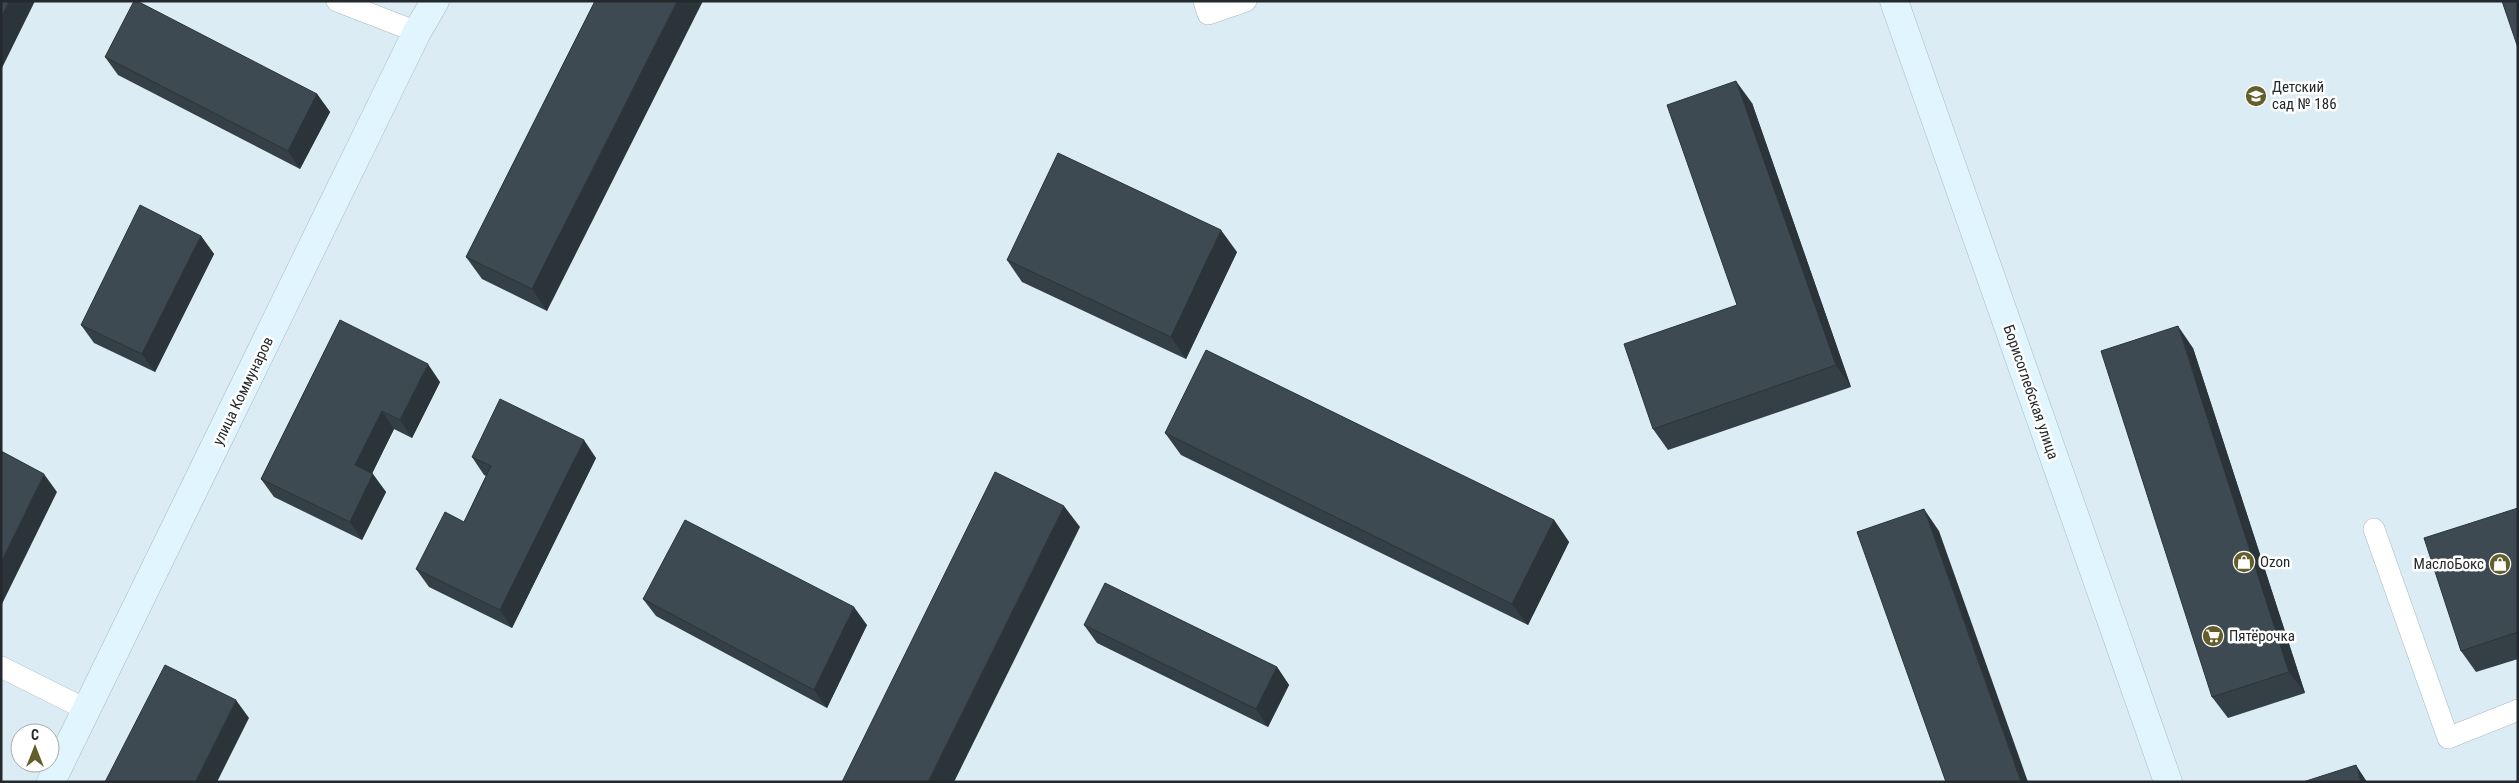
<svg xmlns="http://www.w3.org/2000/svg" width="2519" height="783" viewBox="0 0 2519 783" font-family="'Roboto Condensed',sans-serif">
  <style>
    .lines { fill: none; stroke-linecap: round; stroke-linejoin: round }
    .lane-casing { stroke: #aabac2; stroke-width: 22 }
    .secondary-casing { stroke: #aabac2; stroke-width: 29 }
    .lane { stroke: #fff; stroke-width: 21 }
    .secondary { stroke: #e1f5fe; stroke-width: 28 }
    .wall { fill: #344046 }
    .shaded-wall { fill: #2b3439 }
    .building { fill: #3d4a51; stroke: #2b3439 }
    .labels { text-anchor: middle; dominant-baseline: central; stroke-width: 5; stroke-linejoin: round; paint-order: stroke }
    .poi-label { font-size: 15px; fill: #23292c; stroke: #fff; text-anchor: start }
    .street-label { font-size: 15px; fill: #23292c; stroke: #fff }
  </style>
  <rect width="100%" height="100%" fill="#dbecf4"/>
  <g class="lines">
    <!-- lane casing -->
    <g class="lane-casing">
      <g id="lane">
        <polyline points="337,1 417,32"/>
        <polyline points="1204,1 1208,14 1246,1"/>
        <polyline points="2374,529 2448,738 2518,710"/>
        <polyline points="1,667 85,709"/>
      </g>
    </g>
    <!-- secondary casing -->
    <g class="secondary-casing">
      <g id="secondary">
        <polyline points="1894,1 2168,782"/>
        <polyline points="51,782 417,32 435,1"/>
      </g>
    </g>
    <!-- lane -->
    <use href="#lane" class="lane"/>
    <!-- secondary -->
    <use href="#secondary" class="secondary"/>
  </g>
  <!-- wall -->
  <g class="wall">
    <polygon points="595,1 547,311 482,279 466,257"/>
    <polygon points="105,57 317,94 330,112 300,169 118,75"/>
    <polygon points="1752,103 1851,387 1668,450 1653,429 1737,305"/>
    <polygon points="201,236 214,254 155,372 94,343 81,325"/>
    <polygon points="1237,252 1186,359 1022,282 1007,260"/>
    <polygon points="340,320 440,382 412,438 394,429 372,474 386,492 362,540 274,497 261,479"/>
    <polygon points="2193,348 2305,693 2228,718 2212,697"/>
    <polygon points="1165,433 1554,520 1569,542 1528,625 1181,455"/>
    <polygon points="472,457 596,458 512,628 429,587 416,569 464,522 486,476 484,475"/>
    <polygon points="2518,508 2518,659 2476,672 2461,651"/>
    <polygon points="643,599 867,625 827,708 656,616"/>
    <polygon points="1084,625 1277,667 1289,685 1268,727 1097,643"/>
  </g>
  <!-- shaded-wall -->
  <g class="shaded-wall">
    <polygon points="9,1 35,1 1,70 1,17"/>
    <polygon points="677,1 703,1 547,311 532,289"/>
    <polygon points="1736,81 1752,103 1851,387 1836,365"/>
    <polygon points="317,94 330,112 300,169 288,151"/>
    <polygon points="1221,230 1237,252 1186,359 1171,337"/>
    <polygon points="201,236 214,254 155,372 142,354"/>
    <polygon points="2178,326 2193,348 2305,693 2289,672"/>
    <polygon points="428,364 440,382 412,438 400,420"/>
    <polygon points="382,411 394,429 367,483 355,465"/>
    <polygon points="584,440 596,458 512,628 500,610"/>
    <polygon points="44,474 57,492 1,606 1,562"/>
    <polygon points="373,474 386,492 362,540 350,522"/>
    <polygon points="1064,506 1080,527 954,782 928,782"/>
    <polygon points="1924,509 1939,531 2028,782 2021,782"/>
    <polygon points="1554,520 1569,542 1528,625 1512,604"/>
    <polygon points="854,607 867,625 827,708 814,690"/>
    <polygon points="1277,667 1289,685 1268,727 1256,709"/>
    <polygon points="236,700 249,718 217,782 195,782"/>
    <polygon points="2356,765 2367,782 2361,782"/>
  </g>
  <!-- building -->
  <g class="building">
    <polygon points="1,1 9,1 1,17"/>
    <polygon points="134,1 137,1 317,94 288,151 105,57"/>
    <polygon points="595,1 677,1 532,289 466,257"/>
    <polygon points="2502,1 2518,1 2518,48"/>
    <polygon points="1736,81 1836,365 1653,429 1624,344 1737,305 1667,105"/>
    <polygon points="1058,153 1221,230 1171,337 1007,260"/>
    <polygon points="140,205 201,236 142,354 81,325"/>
    <polygon points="340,320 428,364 400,420 382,411 355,465 373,474 350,522 261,479"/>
    <polygon points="2178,326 2289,672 2212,697 2101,351"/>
    <polygon points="1206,350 1554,520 1512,604 1165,433"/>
    <polygon points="500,399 584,440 500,610 416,569 445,512 464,522 491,466 472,457"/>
    <polygon points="1,451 44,474 1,562"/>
    <polygon points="995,472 1064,506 928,782 842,782"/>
    <polygon points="2518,508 2518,632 2461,651 2424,538"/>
    <polygon points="1924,509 2021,782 1946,782 1857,532"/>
    <polygon points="685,520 854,607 814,690 643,599"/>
    <polygon points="1105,583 1277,667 1256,709 1084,625"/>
    <polygon points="165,665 236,700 195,782 105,782"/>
    <polygon points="2356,765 2361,782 2303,782"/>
  </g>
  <!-- icons -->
  <defs>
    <g id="school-disc" transform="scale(1.125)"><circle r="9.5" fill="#635e2a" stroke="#fff"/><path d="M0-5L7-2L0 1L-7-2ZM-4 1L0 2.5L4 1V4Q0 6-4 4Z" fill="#fff"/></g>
    <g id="shop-disc" transform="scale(1.125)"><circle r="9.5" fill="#635e2a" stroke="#fff"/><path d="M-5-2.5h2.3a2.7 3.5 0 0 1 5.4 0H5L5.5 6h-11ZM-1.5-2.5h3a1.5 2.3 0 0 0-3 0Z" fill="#fff"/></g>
    <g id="supermarket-disc" transform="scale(1.125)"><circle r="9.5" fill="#635e2a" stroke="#fff"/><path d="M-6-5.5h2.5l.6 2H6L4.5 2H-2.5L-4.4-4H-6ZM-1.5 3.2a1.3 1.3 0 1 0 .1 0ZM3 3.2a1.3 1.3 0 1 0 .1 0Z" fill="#fff"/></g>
  </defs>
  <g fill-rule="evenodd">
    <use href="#school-disc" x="2256" y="96"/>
    <use href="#shop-disc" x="2244" y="562"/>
    <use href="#shop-disc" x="2500" y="564"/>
    <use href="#supermarket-disc" x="2213" y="636"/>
  </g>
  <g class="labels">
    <!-- poi labels -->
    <g class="poi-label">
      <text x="2272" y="87">Детский<tspan x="2272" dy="17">сад № 186</tspan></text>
      <text x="2260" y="562">Ozon</text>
      <text x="2484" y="564" text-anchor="end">МаслоБокс</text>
      <text x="2229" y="636">Пятёрочка</text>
    </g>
    <!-- street labels -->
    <g class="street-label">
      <text transform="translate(243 391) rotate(-64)">улица Коммунаров</text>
      <text transform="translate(2031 392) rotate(71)">Борисоглебская улица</text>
    </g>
  </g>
  <!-- border -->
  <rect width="2519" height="783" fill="none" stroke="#23292c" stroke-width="5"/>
  <!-- north arrow -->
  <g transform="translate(35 748)"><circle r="24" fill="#ffffff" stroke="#a7a9ab"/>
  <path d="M0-4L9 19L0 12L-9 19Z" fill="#635e2a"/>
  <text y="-8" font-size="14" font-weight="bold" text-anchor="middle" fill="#23292c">С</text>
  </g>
</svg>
